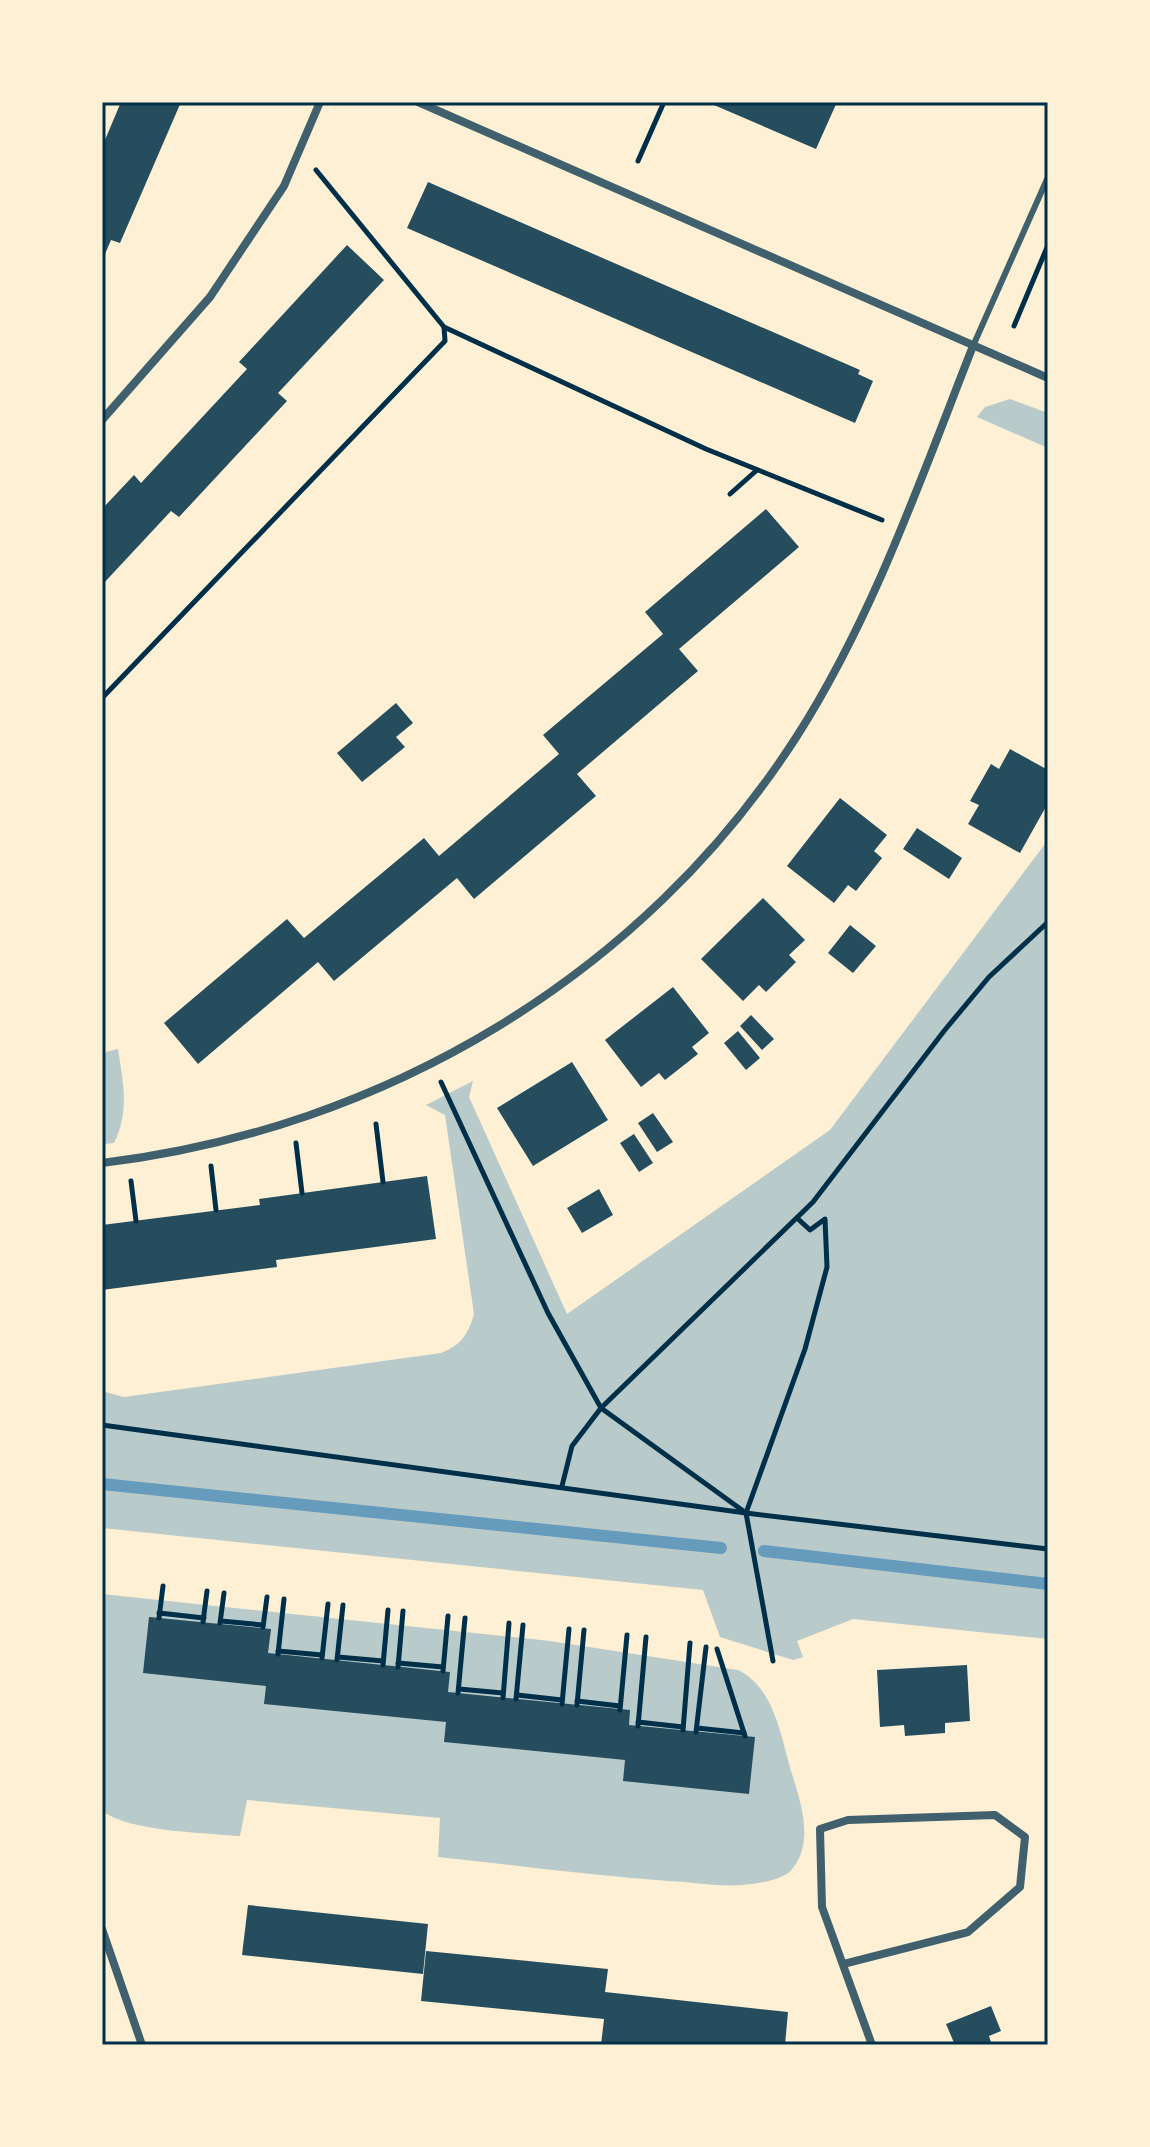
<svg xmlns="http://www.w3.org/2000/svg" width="1150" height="2147" viewBox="0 0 1150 2147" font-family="'Libre Baskerville',serif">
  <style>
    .green { fill: #b9caca }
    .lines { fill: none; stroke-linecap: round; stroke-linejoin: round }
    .stream { stroke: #669bbc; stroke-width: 12 }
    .building { fill: #264d5e }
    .path { stroke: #003049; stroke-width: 5 }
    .service { stroke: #3f606c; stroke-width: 6 }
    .minor { stroke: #3f606c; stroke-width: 8 }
    .neatline { fill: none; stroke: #003049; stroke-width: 3 }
  </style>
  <rect width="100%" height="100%" fill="#fdf0d5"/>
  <!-- green -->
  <g class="green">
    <polygon points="1010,399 1048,413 1048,448 977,417 985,407"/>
    <path d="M1048 840V1639L853 1619 797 1641 803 1657 793 1660 720 1637 703 1590 102 1528V1391L124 1397 441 1353C461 1345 468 1335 474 1314L445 1115 426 1105 473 1081 469 1097 567 1314 830 1130Z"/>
    <path d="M118 1049C123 1083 130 1111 114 1143L102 1144V1053Z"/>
    <path d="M102 1594 550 1641 738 1670C775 1688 781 1738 792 1774 801 1803 814 1841 793 1868 785 1880 757 1884 742 1885 719 1887 693 1882 669 1881 592 1876 515 1865 438 1857L440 1818 247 1800 240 1836H236C199 1832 132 1832 102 1811Z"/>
  </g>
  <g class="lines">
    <!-- stream -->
    <g class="stream">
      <polyline points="102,1484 721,1548"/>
      <polyline points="764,1551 1048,1584"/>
    </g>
  </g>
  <!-- building -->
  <g class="building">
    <polygon points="121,102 181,102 120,243 111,240 102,261 102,147"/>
    <polygon points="707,102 837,102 816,149"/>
    <polygon points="428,182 860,370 858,374 873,381 855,423 407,228"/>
    <polygon points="347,245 384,280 278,393 287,401 179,517 171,511 102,585 102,509 134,475 141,483 247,369 239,362"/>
    <polygon points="766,509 799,547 679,649 698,671 577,774 596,796 474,899 457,878 334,981 318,962 198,1064 164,1023 287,919 304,938 424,838 439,856 559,754 543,735 663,634 645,612"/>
    <polygon points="396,703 413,723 396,737 405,747 362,782 337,753"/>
    <polygon points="1010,749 1048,770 1048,803 1020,853 968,824 979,805 970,801 991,764 999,769"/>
    <polygon points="840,798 887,835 874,851 882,858 856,891 848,885 834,903 787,866"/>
    <polygon points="917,828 962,858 949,879 903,849"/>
    <polygon points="763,898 805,940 789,955 796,962 766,992 759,985 743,1001 701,959"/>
    <polygon points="850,925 876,946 853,973 828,953"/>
    <polygon points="673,987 709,1033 692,1047 698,1054 665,1080 659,1073 641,1087 605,1040"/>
    <polygon points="751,1015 774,1039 762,1050 740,1026"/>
    <polygon points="738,1031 760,1058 746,1070 724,1043"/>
    <polygon points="572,1062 608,1120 533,1166 497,1108"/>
    <polygon points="653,1113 673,1142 657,1152 638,1123"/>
    <polygon points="634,1134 653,1163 639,1172 620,1143"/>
    <polygon points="427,1176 436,1239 276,1260 277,1267 102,1290 102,1225 260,1205 259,1199"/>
    <polygon points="599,1189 613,1215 582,1233 567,1208"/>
    <polygon points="149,1617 271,1629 268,1653 450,1672 448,1692 630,1710 629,1725 755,1737 749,1794 623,1781 625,1760 444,1742 446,1722 264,1704 266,1686 143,1673"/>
    <polygon points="967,1665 970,1721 945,1723 945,1733 905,1736 904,1725 880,1727 877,1670"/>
    <polygon points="248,1905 428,1924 423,1974 242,1955"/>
    <polygon points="426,1951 608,1969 605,1992 788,2012 785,2045 601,2045 604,2019 421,2001"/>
    <polygon points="991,2006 1001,2031 989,2036 992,2045 955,2045 946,2024"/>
  </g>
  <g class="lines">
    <!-- path -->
    <g class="path">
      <polyline points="638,161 664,102"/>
      <polyline points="1014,326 1048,245"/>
      <polyline points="444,327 706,449 882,520"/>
      <polyline points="730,494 757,470"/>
      <polyline points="102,698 445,341 444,327 316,170"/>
      <polyline points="441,1082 548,1313 601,1408 746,1513"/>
      <polyline points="376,1124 383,1182"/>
      <polyline points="296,1143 302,1193"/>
      <polyline points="211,1166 216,1210"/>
      <polyline points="131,1181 136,1221"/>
      <polyline points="102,1425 746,1513 1048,1549"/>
      <polyline points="562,1486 572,1446 601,1408 813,1202 944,1031 989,977 1048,922"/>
      <polyline points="159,1613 204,1618"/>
      <polyline points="159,1618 163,1586"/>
      <polyline points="221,1621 263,1625"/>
      <polyline points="203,1622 207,1591"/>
      <polyline points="220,1623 224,1593"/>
      <polyline points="263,1627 267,1597"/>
      <polyline points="717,1649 745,1736"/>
      <polyline points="278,1651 322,1655"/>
      <polyline points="278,1654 284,1599"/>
      <polyline points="338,1657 383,1661"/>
      <polyline points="322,1658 328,1604"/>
      <polyline points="337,1660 343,1605"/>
      <polyline points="773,1661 746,1513 805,1349 827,1267 825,1219 810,1230 797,1218"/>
      <polyline points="398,1663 443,1667"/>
      <polyline points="383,1665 388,1610"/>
      <polyline points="398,1667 403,1611"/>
      <polyline points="443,1671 448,1616"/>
      <polyline points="459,1689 503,1693"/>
      <polyline points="458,1693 465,1618"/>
      <polyline points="517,1695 562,1700"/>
      <polyline points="503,1698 509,1623"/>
      <polyline points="516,1699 523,1625"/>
      <polyline points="577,1701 620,1706"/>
      <polyline points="562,1704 569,1629"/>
      <polyline points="577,1705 584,1630"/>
      <polyline points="620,1710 627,1635"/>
      <polyline points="638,1722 683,1727"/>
      <polyline points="638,1726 646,1637"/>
      <polyline points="697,1728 744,1733"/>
      <polyline points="683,1730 690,1643"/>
      <polyline points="696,1732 706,1647"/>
    </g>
    <!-- service -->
    <polyline class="service" points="973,346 1048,177"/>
    <!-- minor -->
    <g class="minor">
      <polyline points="418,102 1048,378"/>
      <polyline points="102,420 210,297 284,186 320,102"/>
      <path d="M102 1163C384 1129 643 976 797 736 874 615 921 478 973 346"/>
      <polyline points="102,1929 142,2045"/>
      <polyline points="843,1964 968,1932 1020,1887 1025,1837 995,1815 848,1820 820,1829 822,1907 872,2045"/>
    </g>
  </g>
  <!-- border -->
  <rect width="1150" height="2147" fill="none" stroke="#fdf0d5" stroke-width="208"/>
  <rect x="104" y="104" width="942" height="1939" class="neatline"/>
</svg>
